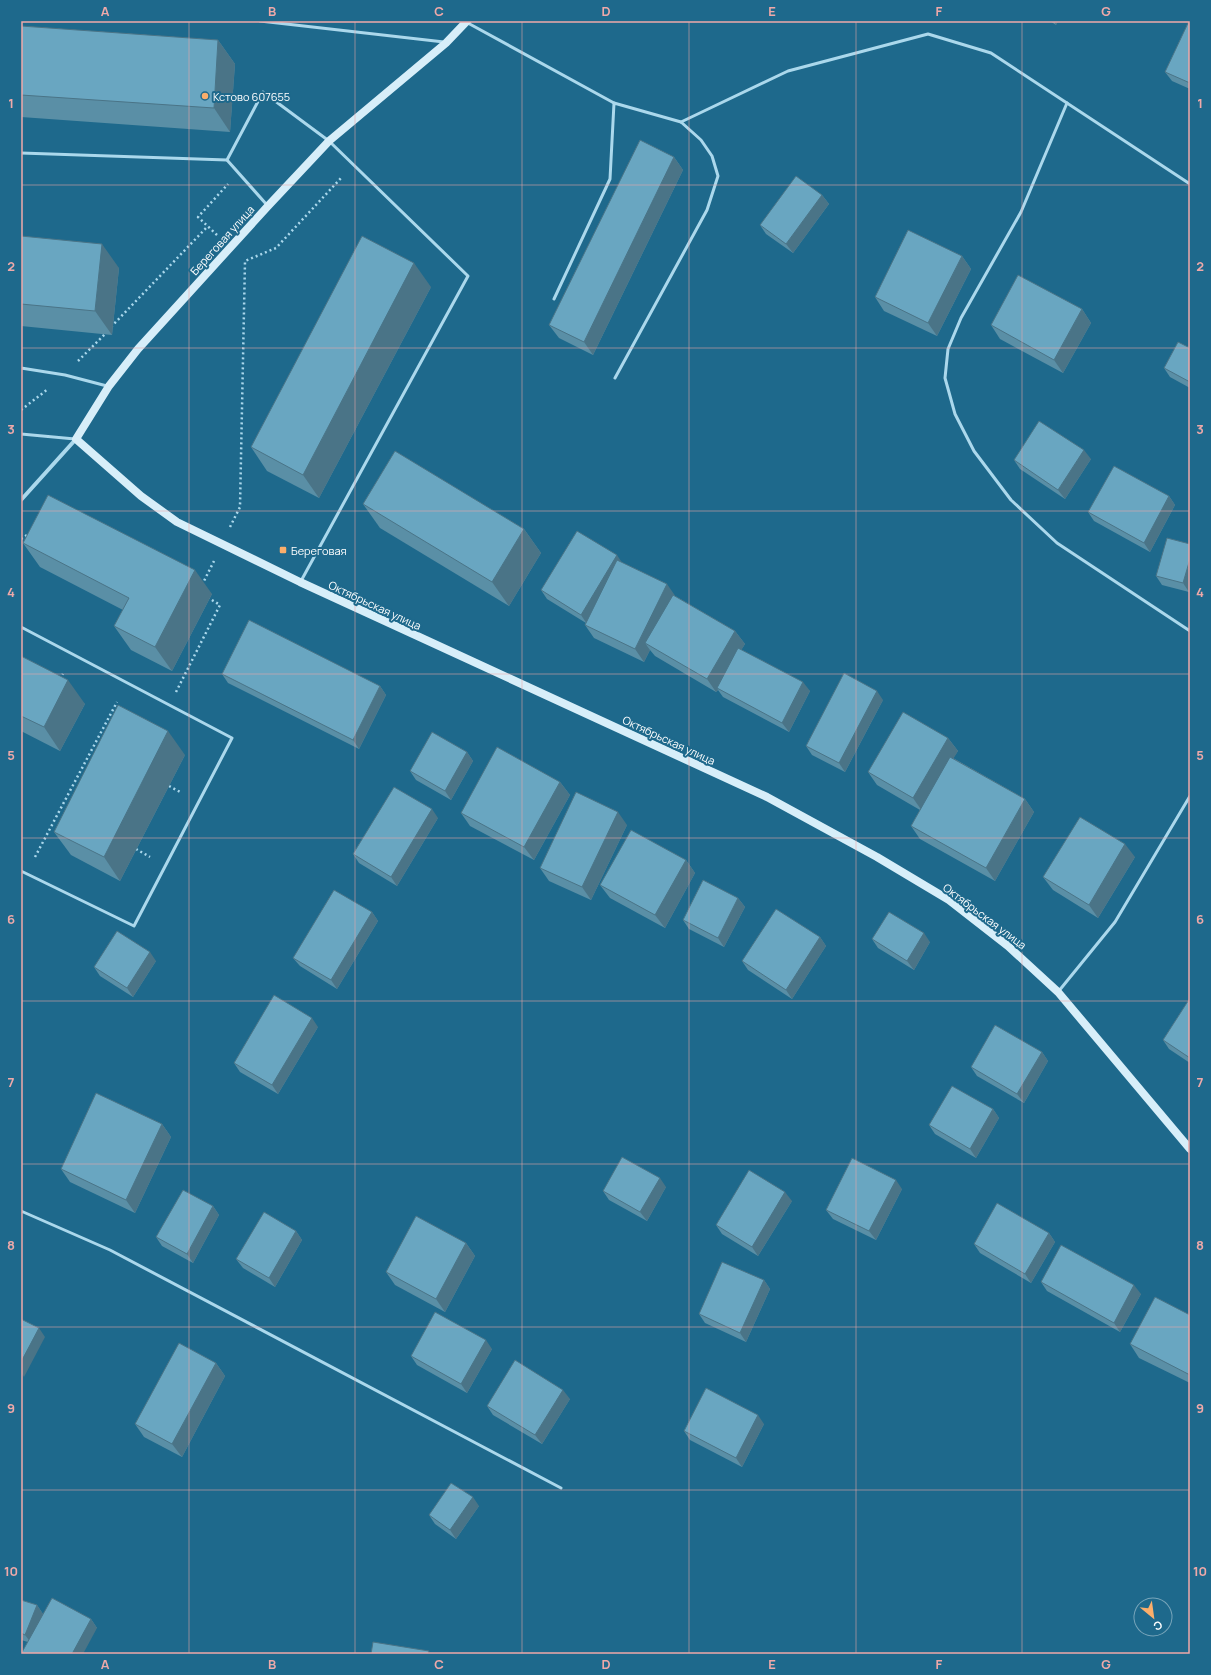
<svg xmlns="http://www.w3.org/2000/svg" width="1211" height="1675" viewBox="0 0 1211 1675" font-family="Manrope,sans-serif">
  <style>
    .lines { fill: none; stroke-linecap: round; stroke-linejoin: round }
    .path { stroke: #abd8ec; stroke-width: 2.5; stroke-dasharray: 2 3; stroke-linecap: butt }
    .lane { stroke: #abd8ec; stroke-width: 3 }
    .street { stroke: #abd8ec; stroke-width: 4 }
    .secondary { stroke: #d7eef9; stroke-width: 8 }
    .wall { fill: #5a8fa6 }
    .shaded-wall { fill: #4a7487 }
    .building { fill: #69a6c1; stroke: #4a7487 }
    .grid { fill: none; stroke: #efa9a9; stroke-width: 1; stroke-opacity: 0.55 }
    .poi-dot { fill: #faae6b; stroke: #1e698c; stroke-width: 1.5 }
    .labels { text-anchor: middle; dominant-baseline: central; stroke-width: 4; stroke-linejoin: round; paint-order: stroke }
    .poi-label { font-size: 11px; fill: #fff; stroke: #1e698c; text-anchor: start }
    .street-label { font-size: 11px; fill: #fff; stroke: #1e698c }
    .neatline { fill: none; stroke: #efa9a9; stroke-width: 1.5 }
    .grid-label { font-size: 13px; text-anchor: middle; font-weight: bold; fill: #efa9a9 }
  </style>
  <rect width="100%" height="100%" fill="#1e698c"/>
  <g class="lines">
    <!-- path -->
    <g class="path">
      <polyline points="217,235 198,217 228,184"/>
      <polyline points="111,327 208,226"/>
      <polyline points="78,361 107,332"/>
      <polyline points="21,410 48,389"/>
      <polyline points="230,527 240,507 245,261 276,248 342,177"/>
      <polyline points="21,539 30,533"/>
      <polyline points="202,585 214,561"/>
      <polyline points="60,679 63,674"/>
      <polyline points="176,692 220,605 207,597"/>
      <polyline points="169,786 182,793"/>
      <polyline points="136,849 150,857"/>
      <polyline points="35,857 117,702"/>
    </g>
    <!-- lane -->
    <g class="lane">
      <polyline points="260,21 444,42"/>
      <polyline points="466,22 614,103"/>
      <polyline points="1067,103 1021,212 961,318 948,349 945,378 955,414 974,451 1011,500 1057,543 1190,631"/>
      <polyline points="681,122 788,71 928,34 991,53 1190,184"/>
      <polyline points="21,153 227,160 263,92 329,141 468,276 301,581"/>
      <polyline points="227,160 267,205"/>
      <polyline points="554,299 610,179 614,103 681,122 701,140 712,156 718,176 707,210 615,378"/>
      <polyline points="21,368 65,375 107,386"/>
      <polyline points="21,434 75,439"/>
      <polyline points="21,627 232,738 134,926 21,871"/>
      <polyline points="1058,992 1115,922 1190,796"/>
      <polyline points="21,1211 110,1250 561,1488"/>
    </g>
    <!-- street -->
    <polyline class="street" points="21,500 76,439"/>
    <!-- secondary -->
    <polyline class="secondary" points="467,21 446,43 329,141 268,206 138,349 109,386 76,439 141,496 177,522 300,582 767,797 877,857 949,900 1008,946 1058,992 1190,1149"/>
  </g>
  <!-- wall -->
  <g class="wall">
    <polygon points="1050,21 1058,21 1056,25"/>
    <polygon points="1190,21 1190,89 1172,81 1165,72"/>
    <polygon points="21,26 218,40 235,64 230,132 21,117"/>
    <polygon points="674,157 683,170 593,355 559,338 549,325"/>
    <polygon points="822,195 829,204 793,253 766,234 760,225"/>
    <polygon points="21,236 119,268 112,335 21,326"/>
    <polygon points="962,256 971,269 937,336 884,311 875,297"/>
    <polygon points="431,287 319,498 267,471 251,447"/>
    <polygon points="1082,309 1091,323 1063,373 1000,339 991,325"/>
    <polygon points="1190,348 1190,388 1170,377 1164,368"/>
    <polygon points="1091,459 1065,499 1020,469 1014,460"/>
    <polygon points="1169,496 1175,505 1150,552 1094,521 1088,512"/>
    <polygon points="363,504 524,529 541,553 509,606 380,528"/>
    <polygon points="23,543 212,594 172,671 131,650 114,626 123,610 40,567"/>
    <polygon points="1190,544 1190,590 1189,592 1162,585 1156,576"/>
    <polygon points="621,562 675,596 735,631 745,644 741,650 810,691 789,732 723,697 718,690 716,692 655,656 650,650 644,662 594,638 585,625 586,623 547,599 541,590"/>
    <polygon points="21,656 85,704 60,751 21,731"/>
    <polygon points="222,674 380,686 386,695 359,749 228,683"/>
    <polygon points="883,700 845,772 812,755 806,746"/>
    <polygon points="948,738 958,751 953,758 1025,799 1034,812 995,881 920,839 911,826 920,810 877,785 868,772"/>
    <polygon points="467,752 473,761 451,800 416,780 410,771"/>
    <polygon points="185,755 120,881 71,855 54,832"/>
    <polygon points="560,782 570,795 534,860 470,826 461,813"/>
    <polygon points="438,818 397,886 359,863 353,854"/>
    <polygon points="627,825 591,900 549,881 540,868"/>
    <polygon points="1135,857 1098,918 1053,890 1043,877"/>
    <polygon points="686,860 695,873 665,928 610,898 600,885"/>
    <polygon points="738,898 745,907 724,947 689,929 683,920"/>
    <polygon points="372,912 378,921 337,989 300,966 293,958"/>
    <polygon points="820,937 826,946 792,999 748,970 742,961"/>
    <polygon points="872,939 930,942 914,970 878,948"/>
    <polygon points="156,961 133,997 100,976 94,967"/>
    <polygon points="1190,998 1190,1063 1169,1049 1163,1040"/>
    <polygon points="318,1027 278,1094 240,1072 234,1063"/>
    <polygon points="1042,1052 1048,1061 1024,1103 977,1076 971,1067"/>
    <polygon points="993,1109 999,1118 976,1158 935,1134 929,1125"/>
    <polygon points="162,1124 171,1137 135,1213 70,1182 61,1169"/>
    <polygon points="666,1187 647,1221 609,1200 603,1191"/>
    <polygon points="902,1189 876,1240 833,1219 826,1210"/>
    <polygon points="792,1201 758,1256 722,1234 716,1225"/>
    <polygon points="213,1206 219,1215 193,1263 162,1246 156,1237"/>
    <polygon points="296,1231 302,1240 275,1287 243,1268 236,1259"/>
    <polygon points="1049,1233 1055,1242 1031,1283 980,1253 974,1244"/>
    <polygon points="466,1243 475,1256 445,1312 395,1285 386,1272"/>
    <polygon points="764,1280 770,1289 746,1342 705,1323 699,1314"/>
    <polygon points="1041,1282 1141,1294 1120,1332 1047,1291"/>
    <polygon points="1190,1315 1190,1383 1139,1358 1130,1344"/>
    <polygon points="492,1349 467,1393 417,1365 411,1356"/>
    <polygon points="216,1363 225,1376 182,1457 144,1437 135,1424"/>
    <polygon points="570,1399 542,1444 493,1415 487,1406"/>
    <polygon points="764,1424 742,1467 690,1440 684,1431"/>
    <polygon points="479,1506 456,1539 435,1524 429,1515"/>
    <polygon points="21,1600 37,1605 43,1614 91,1619 97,1628 28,1642 21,1640"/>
  </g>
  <!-- shaded-wall -->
  <g class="shaded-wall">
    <polygon points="1054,21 1058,21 1056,25"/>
    <polygon points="218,40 235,64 230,132 214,108"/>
    <polygon points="674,157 683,170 593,355 584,342"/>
    <polygon points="822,195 829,204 793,253 786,244"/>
    <polygon points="102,244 119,268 112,335 95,311"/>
    <polygon points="962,256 971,269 937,336 928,323"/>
    <polygon points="414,263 431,287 319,498 303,475"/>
    <polygon points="1082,309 1091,323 1063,373 1054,360"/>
    <polygon points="1084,450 1091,459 1065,499 1058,490"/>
    <polygon points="1169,496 1175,505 1150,552 1144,543"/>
    <polygon points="524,529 541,553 509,606 492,582"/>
    <polygon points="617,555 623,564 587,624 581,615"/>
    <polygon points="1190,559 1190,590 1189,592 1183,583"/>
    <polygon points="195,570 212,594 172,671 155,647"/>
    <polygon points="667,584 676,597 645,643 650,650 644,662 635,649"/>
    <polygon points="735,631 745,644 718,689 717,688 718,690 716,692 707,679"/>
    <polygon points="68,680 85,704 60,751 44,727"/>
    <polygon points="803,682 810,691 789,732 782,723"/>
    <polygon points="380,686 386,695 359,749 353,740"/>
    <polygon points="877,691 883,700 845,772 839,763"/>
    <polygon points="168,731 185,755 120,881 104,857"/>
    <polygon points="948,738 958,751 922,811 913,798"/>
    <polygon points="467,752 473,761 451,800 445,791"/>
    <polygon points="560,782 570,795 534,860 524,847"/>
    <polygon points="1025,799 1034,812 995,881 986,868"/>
    <polygon points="432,809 438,818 397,886 391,877"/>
    <polygon points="618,812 627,825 591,900 582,887"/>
    <polygon points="1125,844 1135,857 1098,918 1089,905"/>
    <polygon points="686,860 695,873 665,928 655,915"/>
    <polygon points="738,898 745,907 724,947 718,938"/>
    <polygon points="372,912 378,921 337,989 331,980"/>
    <polygon points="924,933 930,942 914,970 907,961"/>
    <polygon points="820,937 826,946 792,999 786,990"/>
    <polygon points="150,952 156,961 133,997 127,988"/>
    <polygon points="312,1018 318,1027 278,1094 272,1085"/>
    <polygon points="1042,1052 1048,1061 1024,1103 1017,1094"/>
    <polygon points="993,1109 999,1118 976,1158 970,1149"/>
    <polygon points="162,1124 171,1137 135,1213 126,1200"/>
    <polygon points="660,1178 666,1187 647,1221 640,1212"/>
    <polygon points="896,1180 902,1189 876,1240 869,1231"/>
    <polygon points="785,1192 792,1201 758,1256 752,1247"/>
    <polygon points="213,1206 219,1215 193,1263 187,1254"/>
    <polygon points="296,1231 302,1240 275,1287 269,1278"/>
    <polygon points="1049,1233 1055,1242 1031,1283 1025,1274"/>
    <polygon points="466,1243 475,1256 445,1312 436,1299"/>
    <polygon points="764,1280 770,1289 746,1342 740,1333"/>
    <polygon points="1134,1285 1141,1294 1120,1332 1114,1323"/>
    <polygon points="39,1328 45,1337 24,1377 21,1372 21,1362"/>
    <polygon points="486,1340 492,1349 467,1393 461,1384"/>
    <polygon points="216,1363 225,1376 182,1457 172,1444"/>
    <polygon points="563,1390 570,1399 542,1444 535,1435"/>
    <polygon points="758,1415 764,1424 742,1467 736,1458"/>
    <polygon points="473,1497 479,1506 456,1539 450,1530"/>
    <polygon points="37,1605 43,1614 32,1644 25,1635"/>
    <polygon points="91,1619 97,1628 83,1654 72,1654"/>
  </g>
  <!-- building -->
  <g class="building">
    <polygon points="1189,21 1190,21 1190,83 1165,72"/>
    <polygon points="21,26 218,40 214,108 21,95"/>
    <polygon points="640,140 674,157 584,342 549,325"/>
    <polygon points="796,176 822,195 786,244 760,225"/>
    <polygon points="908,230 962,256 928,323 875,297"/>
    <polygon points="21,236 102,244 95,311 21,304"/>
    <polygon points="362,236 414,263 303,475 251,447"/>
    <polygon points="1018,275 1082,309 1054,360 991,325"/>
    <polygon points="1178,342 1190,348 1190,382 1164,368"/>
    <polygon points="1039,421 1084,450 1058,490 1014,460"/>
    <polygon points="395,451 524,529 492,582 363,504"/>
    <polygon points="1114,466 1169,496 1144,543 1088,512"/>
    <polygon points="48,495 195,570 155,647 114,626 129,598 23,543"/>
    <polygon points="577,531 617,555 581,615 541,590"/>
    <polygon points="1167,538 1190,544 1190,559 1183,583 1156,576"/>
    <polygon points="617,560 667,584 635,649 585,625"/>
    <polygon points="673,595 735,631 707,679 645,643"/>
    <polygon points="249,620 380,686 353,740 222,674"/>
    <polygon points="738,648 803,682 782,723 717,688"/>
    <polygon points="21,656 68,680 44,727 21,716"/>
    <polygon points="844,673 877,691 839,763 806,746"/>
    <polygon points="118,705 168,731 104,857 54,832"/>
    <polygon points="903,712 948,738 913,798 868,772"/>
    <polygon points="432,732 467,752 445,791 410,771"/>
    <polygon points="497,747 560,782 524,847 461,813"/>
    <polygon points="950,757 1025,799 986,868 911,826"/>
    <polygon points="394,787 432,809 391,877 353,854"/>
    <polygon points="576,792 618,812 582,887 540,868"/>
    <polygon points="1080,817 1125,844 1089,905 1043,877"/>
    <polygon points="631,830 686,860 655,915 600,885"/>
    <polygon points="703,880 738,898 718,938 683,920"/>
    <polygon points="334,890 372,912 331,980 293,958"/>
    <polygon points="776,909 820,937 786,990 742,961"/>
    <polygon points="889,912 924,933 907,961 872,939"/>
    <polygon points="117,931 150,952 127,988 94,967"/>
    <polygon points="274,995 312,1018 272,1085 234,1063"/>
    <polygon points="1190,998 1190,1058 1163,1040"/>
    <polygon points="995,1025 1042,1052 1017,1094 971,1067"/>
    <polygon points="952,1086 993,1109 970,1149 929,1125"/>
    <polygon points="96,1093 162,1124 126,1200 61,1169"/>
    <polygon points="622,1157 660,1178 640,1212 603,1191"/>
    <polygon points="852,1158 896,1180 869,1231 826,1210"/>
    <polygon points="749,1170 785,1192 752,1247 716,1225"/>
    <polygon points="183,1190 213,1206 187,1254 156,1237"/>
    <polygon points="997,1203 1049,1233 1025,1274 974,1244"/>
    <polygon points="264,1212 296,1231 269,1278 236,1259"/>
    <polygon points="416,1216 466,1243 436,1299 386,1272"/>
    <polygon points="1061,1245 1134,1285 1114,1323 1041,1282"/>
    <polygon points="722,1262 764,1280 740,1333 699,1314"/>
    <polygon points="1155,1297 1190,1315 1190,1375 1130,1344"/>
    <polygon points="435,1312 486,1340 461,1384 411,1356"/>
    <polygon points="21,1319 39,1328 21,1362"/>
    <polygon points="179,1343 216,1363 172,1444 135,1424"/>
    <polygon points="515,1360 563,1390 535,1435 487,1406"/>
    <polygon points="706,1388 758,1415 736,1458 684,1431"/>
    <polygon points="451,1483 473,1497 450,1530 429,1515"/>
    <polygon points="52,1598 91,1619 72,1654 21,1654"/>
    <polygon points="21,1600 37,1605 25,1635 21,1633"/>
    <polygon points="373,1642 429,1651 428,1654 371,1654"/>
  </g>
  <!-- grid -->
  <path class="grid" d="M189 21V1654M355 21V1654M522 21V1654M689 21V1654M856 21V1654M1022 21V1654M21 185H1190M21 348H1190M21 511H1190M21 674H1190M21 838H1190M21 1001H1190M21 1164H1190M21 1327H1190M21 1490H1190"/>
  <!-- markers -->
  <g class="poi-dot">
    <circle cx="205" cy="96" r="4"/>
    <rect x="279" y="546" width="8" height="8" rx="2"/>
  </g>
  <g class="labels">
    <!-- poi labels -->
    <g class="poi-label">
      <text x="213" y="96">Кстово 607655</text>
      <text x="291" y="550">Береговая</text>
    </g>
    <!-- street labels -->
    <g class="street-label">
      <text transform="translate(222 240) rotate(-48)">Береговая улица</text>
      <text transform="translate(375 605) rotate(25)">Октябрьская улица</text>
      <text transform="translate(669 740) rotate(25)">Октябрьская улица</text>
      <text transform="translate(985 916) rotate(37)">Октябрьская улица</text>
    </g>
  </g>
  <!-- border -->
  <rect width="1211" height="1675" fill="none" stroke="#1e698c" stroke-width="44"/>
  <!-- north arrow -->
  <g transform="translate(1153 1617) rotate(151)"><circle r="19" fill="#1e698c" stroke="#78a5ba"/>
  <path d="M0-3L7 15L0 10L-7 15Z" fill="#faae6b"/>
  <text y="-6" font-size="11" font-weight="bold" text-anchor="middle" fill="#ffffff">С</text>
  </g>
  <rect x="22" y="22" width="1167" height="1631" class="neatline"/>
  <g class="grid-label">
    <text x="105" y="16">A</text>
    <text x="272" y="16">B</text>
    <text x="439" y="16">C</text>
    <text x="606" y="16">D</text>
    <text x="772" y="16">E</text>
    <text x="939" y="16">F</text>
    <text x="1106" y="16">G</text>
    <text x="11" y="108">1</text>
    <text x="1200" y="108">1</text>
    <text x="11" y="271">2</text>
    <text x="1200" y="271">2</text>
    <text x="11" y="434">3</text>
    <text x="1200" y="434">3</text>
    <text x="11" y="597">4</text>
    <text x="1200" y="597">4</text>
    <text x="11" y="760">5</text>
    <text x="1200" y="760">5</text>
    <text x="11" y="924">6</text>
    <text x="1200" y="924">6</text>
    <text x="11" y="1087">7</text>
    <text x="1200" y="1087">7</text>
    <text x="11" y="1250">8</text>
    <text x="1200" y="1250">8</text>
    <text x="11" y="1413">9</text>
    <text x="1200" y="1413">9</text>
    <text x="11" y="1576">10</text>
    <text x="1200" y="1576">10</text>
    <text x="105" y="1669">A</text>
    <text x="272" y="1669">B</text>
    <text x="439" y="1669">C</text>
    <text x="606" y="1669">D</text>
    <text x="772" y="1669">E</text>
    <text x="939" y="1669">F</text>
    <text x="1106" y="1669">G</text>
  </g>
</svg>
